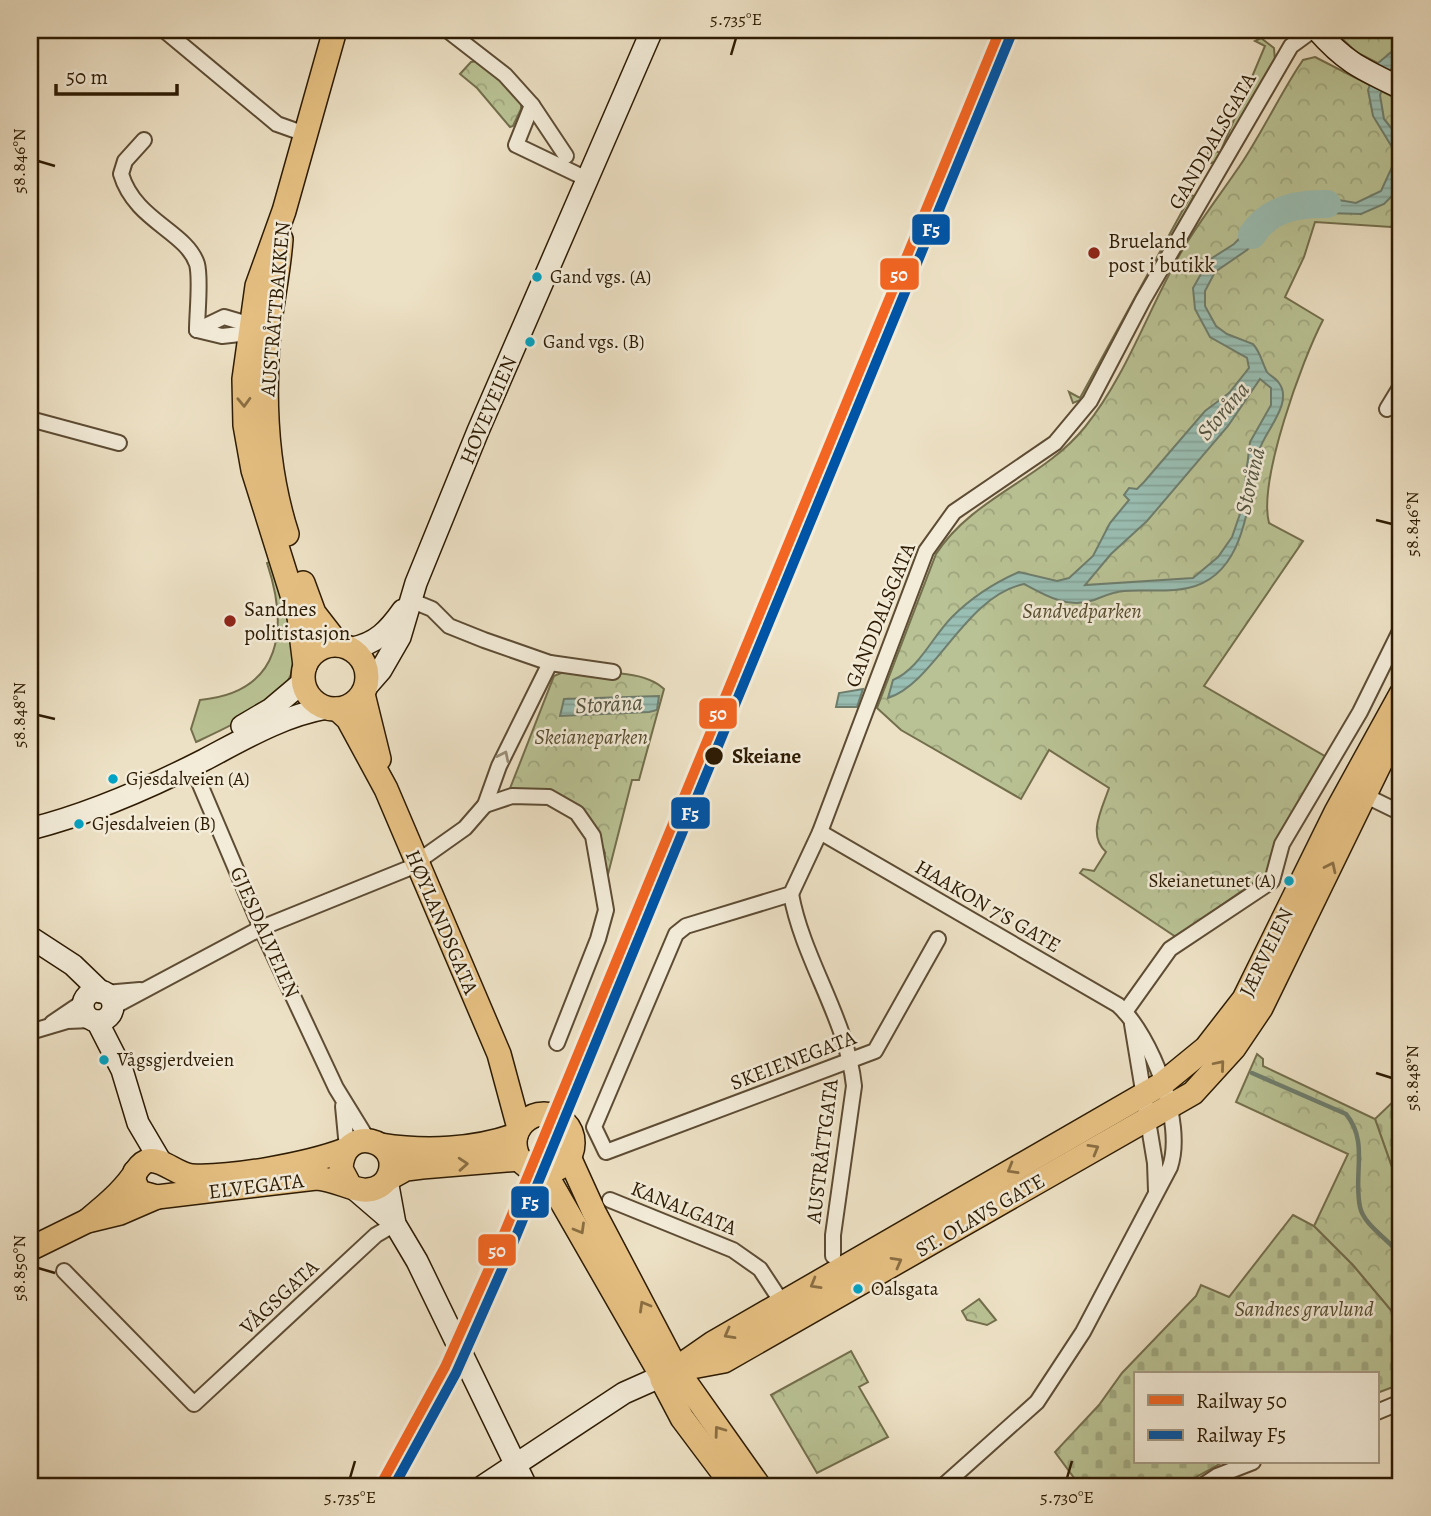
<svg xmlns="http://www.w3.org/2000/svg" width="1431" height="1516" viewBox="0 0 1431 1516" font-family="Alegreya,serif">
  <style>
    .grass { fill: #b9c294; stroke: #736e4c; stroke-width: 2 }
    .cemetery { fill: url(#cemetery-stones); stroke: #736e4c; stroke-width: 2 }
    .park { fill: url(#park-crowns); stroke: #736e4c; stroke-width: 2 }
    .water { fill: url(#water-rules); stroke: #6e7d6d; stroke-width: 2; fill-rule: evenodd }
    .lines { fill: none; stroke-linecap: round; stroke-linejoin: round }
    .stream { stroke: #6e7d6d; stroke-width: 4.5 }
    .river { stroke: #99beb3; stroke-width: 28 }
    .street-casing { stroke: #5d4c34; stroke-width: 18 }
    .secondary-casing { stroke: #2d1b03; stroke-width: 24 }
    .primary-casing { stroke: #2d1b03; stroke-width: 26 }
    .street { stroke: #f3ecd9; stroke-width: 14 }
    .secondary { stroke: #f3ecd9; stroke-width: 21 }
    .primary { stroke: #e6c082; stroke-width: 23 }
    .rail-casing { stroke: #2d1b03; stroke-width: 7 }
    .rail { stroke: #f3ecd9; stroke-width: 4.5; stroke-dasharray: 13; stroke-linecap: butt }
    .rail-1-casing { stroke: #f3ecd9; stroke-width: 16 }
    .rail-2-casing { stroke: #f3ecd9; stroke-width: 16 }
    .rail-1 { stroke: #f26522; stroke-width: 10 }
    .rail-2 { stroke: #0054a6; stroke-width: 10 }
    .oneway { stroke: #8a6e42 }
    .oneway2 { stroke: #9a8e79 }
    .ticks { fill: none; stroke: #2d1b03; stroke-width: 2.5 }
    .poi-dot { fill: #8f2418; stroke: #f3ecd9; stroke-width: 2.5 }
    .bus-dot { fill: #02a2c4; stroke: #f3ecd9; stroke-width: 2.5 }
    .stop-dot { fill: #2d1b03; stroke: #f3ecd9; stroke-width: 2.5 }
    .labels { text-anchor: middle; dominant-baseline: central; stroke-width: 5; stroke-linejoin: round; paint-order: stroke }
    .bus-label { font-size: 19px; fill: #2d1b03; stroke: #f3ecd9; text-anchor: start }
    .street-label { font-size: 21px; fill: #2d1b03; stroke: #f3ecd9 }
    .poi-label { font-size: 21px; fill: #2d1b03; stroke: #f3ecd9; text-anchor: start }
    .park-label { font-size: 21px; font-style: italic; fill: #574d2e; stroke: #f3ecd9 }
    .stop-label { font-size: 21px; font-weight: bold; fill: #2d1b03; stroke: #f3ecd9; text-anchor: start }
    .water-label { font-size: 23px; font-style: italic; fill: #535441; stroke: #f3ecd9 }
    .line-badge { stroke: #f3ecd9; stroke-width: 2.5 }
    .badge-label { font-size: 19px; text-anchor: middle; font-weight: bold; fill: #fff }
    .neatline { fill: none; stroke: #2d1b03; stroke-width: 2.5 }
    .ticks-label { font-size: 18px; text-anchor: middle; fill: #2d1b03 }
  </style>
  <defs>
    <pattern id="cemetery-stones" width="16" height="16" patternUnits="userSpaceOnUse" patternTransform="scale(1.75)"><rect width="16" height="16" fill="#b9c294"/><path d="M2 7V4a2 2 0 0 1 4 0v3zM10 15v-3a2 2 0 0 1 4 0v3z" fill="#9fa67e"/></pattern>
    <pattern id="park-crowns" width="20" height="18" patternUnits="userSpaceOnUse" patternTransform="scale(1.75)"><rect width="20" height="18" fill="#b9c294"/><path d="M2 6a3 3 0 1 1 6 0M12 15a3 3 0 1 1 6 0" fill="none" stroke="#9fa67e"/></pattern>
    <pattern id="water-rules" width="6" height="5" patternUnits="userSpaceOnUse" patternTransform="scale(1.75)"><rect width="6" height="5" fill="#99beb3"/><path d="M0 2.5h6" fill="none" stroke="#84a398"/></pattern>
  </defs>
  <rect width="100%" height="100%" fill="#ede1c5"/>
  <filter id="stains"><feTurbulence type="fractalNoise" baseFrequency=".00286" numOctaves="4"/><feColorMatrix values="0 0 0 0 .2 0 0 0 0 .09 0 0 0 0 .02 0 0 0 .5 -.17"/></filter>
  <radialGradient id="worn" r=".72"><stop offset=".6" stop-color="#630" stop-opacity="0"/><stop offset="1" stop-color="#630" stop-opacity=".3"/></radialGradient>
  <!-- grass -->
  <g class="grass">
    <polygon points="1261,38 1274,48 1275,61 1218,161 1211,163 1207,158 1209,148 1220,153 1265,46 1255,41"/>
    <polygon points="1191,195 1194,196 1083,399 1073,403 1069,392 1080,398"/>
    <path d="M274 560C283 584 287 604 290 629 291 639 295 651 294 662 292 700 226 728 196 742L191 729 200 700C284 692 288 626 267 563Z"/>
  </g>
  <!-- cemetery -->
  <g class="cemetery">
    <polygon points="1401,1094 1401,1193 1375,1119"/>
    <polygon points="1293,1215 1314,1226 1353,1265 1401,1322 1401,1384 1377,1393 1377,1374 1135,1374 1135,1462 1223,1462 1180,1486 1080,1486 1055,1452 1099,1405 1122,1373 1196,1296 1201,1285 1229,1297"/>
  </g>
  <!-- park -->
  <g class="park">
    <polygon points="1333,30 1401,30 1401,75 1356,52"/>
    <path d="M1315 57 1401 101V207L1391 227 1315 222 1304 257 1285 297 1323 320C1302 360 1258 481 1269 523L1303 541 1204 686 1328 758 1269 872 1176 937 1080 873 1083 869 1094 871 1106 852C1087 835 1102 809 1109 788L1049 750 1021 799 901 730 877 708 936 554C973 497 1043 479 1085 427 1127 375 1149 307 1183 249 1201 219 1223 191 1243 161 1262 132 1278 99 1297 69L1303 60Z"/>
    <polygon points="478,61 521,100 521,109 513,126 510,127 477,88 460,74 471,62"/>
    <path d="M561 673C591 674 641 667 664 689L639 780H632L606 882 602 871 605 853 600 840 580 812 509 791 554 676Z"/>
    <polygon points="1257,1054 1263,1059 1263,1066 1375,1119 1401,1193 1401,1322 1353,1265 1314,1226 1348,1154 1236,1102"/>
    <polygon points="979,1299 996,1320 987,1325 967,1320 962,1311"/>
    <polygon points="851,1351 868,1382 859,1387 888,1437 817,1473 771,1395"/>
  </g>
  <!-- water -->
  <g class="water">
    <polygon points="1401,44 1401,61 1391,69 1380,95 1384,119 1401,140 1401,177 1393,195 1384,204 1361,214 1289,212 1287,202 1321,197 1356,203 1381,191 1393,165 1395,152 1373,116 1368,90 1378,63"/>
    <path d="M1279 203 1281 216 1247 250 1215 272 1205 291V306L1216 326 1227 334 1253 344C1261 353 1262 363 1267 372 1270 376 1276 378 1279 383 1294 403 1264 432 1259 451 1247 498 1248 575 1188 588 1167 593 1145 589 1124 591 1112 592 1104 596 1094 600 1068 609 1046 596 1024 584 964 597 936 682 888 698L893 680C919 669 932 637 952 617 971 598 994 583 1019 572L1057 581 1069 578 1093 556 1110 523 1129 500 1124 495 1129 488 1137 489 1144 482 1205 411 1229 393 1249 368 1247 358 1210 337 1195 309 1193 288 1209 260 1234 244 1267 210ZM1260 379 1271 388V405L1250 442 1242 508 1232 537 1218 557 1193 578 1085 585 1111 554 1147 521 1228 426Z"/>
    <polygon points="863,689 857,707 836,707 839,693"/>
    <polygon points="659,696 657,710 649,712 560,716 564,699"/>
  </g>
  <g class="lines">
    <!-- stream -->
    <path class="stream" d="M1252 1073 1346 1114C1369 1142 1353 1174 1360 1207 1364 1226 1390 1240 1401 1256"/>
    <!-- river -->
    <path class="river" d="M1252 235C1269 209 1297 203 1327 204"/>
    <!-- street casing -->
    <g class="street-casing">
      <g id="street">
        <polyline points="164,30 277,124 305,134"/>
        <polyline points="447,30 505,75 532,105 516,145 587,179"/>
        <polyline points="532,105 566,156"/>
        <path d="M144 140 125 161 121 174C135 221 186 231 197 264 201 279 197 313 197 330"/>
        <polyline points="197,330 224,317 258,327"/>
        <polyline points="197,330 222,336 258,332"/>
        <polyline points="1387,409 1401,386"/>
        <polyline points="30,419 119,443"/>
        <polyline points="410,600 432,609 449,626 484,640 550,663 613,672"/>
        <polyline points="182,770 196,775 261,928 336,1088 368,1140"/>
        <polyline points="1360,793 1401,813"/>
        <polyline points="485,805 512,796 549,797 577,813 593,836 606,910 598,939 557,1043"/>
        <path d="M820 832 1118 1005C1152 1036 1185 1123 1170 1167L1083 1332 1037 1402 943 1486"/>
        <polyline points="417,862 465,828 485,805 499,766 550,663"/>
        <path d="M791 894C803 960 847 1019 854 1086L833 1235V1256"/>
        <polyline points="938,939 875,1051 606,1152 594,1127 676,934 686,926 791,894 820,832 926,551 954,512 1055,443 1090,401 1143,300 1291,46 1313,30"/>
        <polyline points="105,993 140,990"/>
        <polyline points="113,1007 261,928 407,869"/>
        <polyline points="1125,1012 1170,949 1272,881 1282,844 1360,712 1401,629"/>
        <polyline points="52,1023 83,1002"/>
        <polyline points="1132,1024 1155,1163 1156,1191"/>
        <polyline points="30,1032 67,1021 92,1020"/>
        <polyline points="343,1106 347,1148"/>
        <polyline points="610,1200 733,1250 760,1269 785,1307"/>
        <polyline points="64,1271 194,1404 376,1235 395,1224"/>
        <polyline points="1377,1412 1401,1402"/>
        <polyline points="1202,1486 1217,1476 1253,1462"/>
      </g>
    </g>
    <!-- secondary casing -->
    <g class="secondary-casing">
      <g id="secondary">
        <path d="M1317 30C1346 63 1362 69 1401 88"/>
        <path d="M352 648C376 644 389 630 403 610"/>
        <polyline points="367,686 381,670 400,637 416,583 478,431 652,30"/>
        <polyline points="242,726 271,709 303,682"/>
        <path d="M30 829C90 814 149 788 204 760 244 739 282 716 327 708"/>
        <polyline points="30,937 73,965 101,992"/>
        <circle cx="98" cy="1006" r="15"/>
        <polyline points="97,1021 122,1070 138,1123 161,1162"/>
        <polyline points="387,1180 395,1224 417,1261 526,1486"/>
        <polyline points="352,1187 395,1224"/>
        <polyline points="483,1486 624,1393 660,1377"/>
      </g>
    </g>
    <!-- primary casing -->
    <g class="primary-casing">
      <g id="primary">
        <path d="M281 239C279 270 272 300 269 330 263 398 266 469 287 534"/>
        <polyline points="303,583 314,613 338,644"/>
        <circle cx="335" cy="677" r="32"/>
        <polyline points="305,666 299,617 253,470 245,425 244,379 257,286 284,211 335,30"/>
        <polyline points="363,694 379,759"/>
        <polyline points="337,709 348,719 386,789 499,1054 519,1128"/>
        <circle cx="544" cy="1143" r="29"/>
        <path d="M381 1145C425 1152 474 1150 516 1135"/>
        <polyline points="569,1157 594,1212 675,1366"/>
        <polyline points="544,1171 660,1373"/>
        <path d="M135 1172 134 1181 139 1192 157 1197 316 1178C335 1179 357 1192 368 1190 378 1189 386 1183 389 1175 403 1140 343 1122 341 1169L350 1186"/>
        <polyline points="388,1179 406,1169 422,1167 520,1159"/>
        <path d="M87 1221C104 1207 120 1194 133 1176 137 1170 140 1164 147 1161 161 1157 177 1175 192 1176 232 1178 308 1164 345 1150"/>
        <polyline points="30,1249 87,1221 120,1213 157,1197"/>
        <polyline points="677,1368 713,1343 1162,1084 1206,1048 1244,999 1336,812 1401,694"/>
        <polyline points="681,1369 724,1361 1193,1093 1234,1048 1261,1008 1393,737"/>
        <polyline points="679,1373 759,1486"/>
        <polyline points="662,1380 682,1418 733,1486"/>
      </g>
    </g>
    <!-- street -->
    <use href="#street" class="street"/>
    <!-- secondary -->
    <use href="#secondary" class="secondary"/>
    <!-- primary -->
    <use href="#primary" class="primary"/>
    <!-- rail casing -->
    <g class="rail-casing">
      <polyline id="rail" points="979,110 1013,30"/>
    </g>
    <!-- rail -->
    <use href="#rail" class="rail"/>
    <!-- rail-1 casing -->
    <g class="rail-1-casing">
      <polyline id="rail-1" points="380,1486 445,1367 496,1253 1000,30"/>
    </g>
    <!-- rail-2 casing -->
    <g class="rail-2-casing">
      <polyline id="rail-2" points="394,1486 456,1373 507,1258 1011,35"/>
    </g>
    <!-- rail-1 -->
    <use href="#rail-1" class="rail-1"/>
    <!-- rail-2 -->
    <use href="#rail-2" class="rail-2"/>
  </g>
  <!-- one-way arrows -->
  <defs><path id="oneway-chevron" d="M-2-3.5L2.5 0L-2 3.5" fill="none" stroke-width="1.6" stroke-linecap="round" stroke-linejoin="round" transform="scale(1.75)"/></defs>
  <g class="oneway">
    <use href="#oneway-chevron" transform="translate(244 402) rotate(88)"/>
    <use href="#oneway-chevron" transform="translate(1331 867) rotate(-64)"/>
    <use href="#oneway-chevron" transform="translate(1220 1065) rotate(-50)"/>
    <use href="#oneway-chevron" transform="translate(1094 1149) rotate(-30)"/>
    <use href="#oneway-chevron" transform="translate(463 1164) rotate(-4)"/>
    <use href="#oneway-chevron" transform="translate(1012 1169) rotate(150)"/>
    <use href="#oneway-chevron" transform="translate(580 1229) rotate(60)"/>
    <use href="#oneway-chevron" transform="translate(897 1262) rotate(-29)"/>
    <use href="#oneway-chevron" transform="translate(815 1284) rotate(150)"/>
    <use href="#oneway-chevron" transform="translate(644 1306) rotate(-120)"/>
    <use href="#oneway-chevron" transform="translate(729 1334) rotate(151)"/>
    <use href="#oneway-chevron" transform="translate(719 1431) rotate(-126)"/>
  </g>
  <use class="oneway2" href="#oneway-chevron" transform="translate(504 756) rotate(-64)"/>
  <!-- ticks -->
  <path class="ticks" d="M731 55 736 38M38 161 55 166M1376 520 1392 524M38 715 55 719M1376 1073 1392 1078M38 1268 55 1273M350 1478 355 1461M1067 1478 1072 1461"/>
  <!-- markers -->
  <g class="poi-dot">
    <circle cx="1094" cy="253" r="7"/>
    <circle cx="230" cy="621" r="7"/>
  </g>
  <g class="bus-dot">
    <circle cx="537" cy="277" r="6"/>
    <circle cx="530" cy="342" r="6"/>
    <circle cx="113" cy="779" r="6"/>
    <circle cx="79" cy="824" r="6"/>
    <circle cx="1289" cy="881" r="6"/>
    <circle cx="104" cy="1060" r="6"/>
    <circle cx="858" cy="1289" r="6"/>
  </g>
  <circle class="stop-dot" cx="714" cy="756" r="10"/>
  <g class="labels">
    <!-- bus labels -->
    <g class="bus-label">
      <text x="550" y="277">Gand vgs. (A)</text>
      <text x="543" y="342">Gand vgs. (B)</text>
      <text x="126" y="779">Gjesdalveien (A)</text>
      <text x="92" y="824">Gjesdalveien (B)</text>
      <text x="1276" y="881" text-anchor="end">Skeianetunet (A)</text>
      <text x="117" y="1060">Vågsgjerdveien</text>
      <text x="871" y="1289">Oalsgata</text>
    </g>
    <!-- street labels -->
    <g class="street-label">
      <text transform="translate(1212 141) rotate(-60)">GANDDALSGATA</text>
      <text transform="translate(275 309) rotate(-85)">AUSTRÅTTBAKKEN</text>
      <text transform="translate(488 410) rotate(-67)">HOVEVEIEN</text>
      <text transform="translate(880 615) rotate(-68)">GANDDALSGATA</text>
      <text transform="translate(988 906) rotate(30)">HAAKON 7'S GATE</text>
      <text transform="translate(442 922) rotate(67)">HØYLANDSGATA</text>
      <text transform="translate(265 932) rotate(66)">GJESDALVEIEN</text>
      <text transform="translate(1266 952) rotate(-64)">JÆRVEIEN</text>
      <text transform="translate(793 1060) rotate(-21)">SKEIENEGATA</text>
      <text transform="translate(822 1151) rotate(-83)">AUSTRÅTTGATA</text>
      <text transform="translate(256 1186) rotate(-7)">ELVEGATA</text>
      <text transform="translate(684 1208) rotate(22)">KANALGATA</text>
      <text transform="translate(980 1215) rotate(-30)">ST. OLAVS GATE</text>
      <text transform="translate(279 1297) rotate(-43)">VÅGSGATA</text>
    </g>
    <!-- poi labels -->
    <g class="poi-label">
      <text x="1108" y="241">Brueland<tspan x="1108" dy="24">post i butikk</tspan></text>
      <text x="244" y="609">Sandnes<tspan x="244" dy="24">politistasjon</tspan></text>
    </g>
    <!-- park labels -->
    <g class="park-label">
      <text x="1082" y="611">Sandvedparken</text>
      <text x="591" y="737">Skeianeparken</text>
      <text x="1304" y="1309">Sandnes gravlund</text>
    </g>
    <!-- stop labels -->
    <g class="stop-label">
      <text x="732" y="756">Skeiane</text>
    </g>
    <!-- water labels -->
    <g class="water-label">
      <text transform="translate(1223 411) rotate(-50)">Storåna</text>
      <text transform="translate(1250 481) rotate(-77)">Storånå</text>
      <text transform="translate(609 704) rotate(-3)">Storåna</text>
    </g>
  </g>
  <g class="line-badge">
    <rect x="911" y="213" width="40" height="33" rx="7" fill="#0054a6"/>
    <rect x="879" y="257" width="41" height="34" rx="7" fill="#f26522"/>
    <rect x="698" y="697" width="40" height="33" rx="7" fill="#f26522"/>
    <rect x="670" y="796" width="41" height="34" rx="7" fill="#0054a6"/>
    <rect x="510" y="1185" width="40" height="34" rx="7" fill="#0054a6"/>
    <rect x="477" y="1233" width="40" height="34" rx="7" fill="#f26522"/>
  </g>
  <g class="badge-label">
    <text x="931" y="236">F5</text>
    <text x="899" y="281">50</text>
    <text x="718" y="720">50</text>
    <text x="690" y="820">F5</text>
    <text x="530" y="1209">F5</text>
    <text x="497" y="1257">50</text>
  </g>
  <!-- margin -->
  <rect width="1431" height="1516" fill="none" stroke="#ede1c5" stroke-width="77"/>
  <!-- legend -->
  <rect x="1134" y="1372" width="245" height="91" fill="#f3ecd9" stroke="#a49883" stroke-width="2"/>
  <rect x="1148" y="1395" width="35" height="10" fill="#f26522" stroke="#a49883" stroke-width="2"/>
  <text x="1196" y="1408" font-size="21" fill="#2d1b03">Railway 50</text>
  <rect x="1148" y="1430" width="35" height="10" fill="#0054a6" stroke="#a49883" stroke-width="2"/>
  <text x="1196" y="1442" font-size="21" fill="#2d1b03">Railway F5</text>
  <!-- scale -->
  <path d="M56 84v10h121v-10" fill="none" stroke="#2d1b03" stroke-width="3.5"/>
  <text x="66" y="84" font-size="21" fill="#2d1b03" stroke="#f3ecd9" stroke-width="5" paint-order="stroke">50 m</text>
  <rect x="38" y="38" width="1354" height="1440" class="neatline"/>
  <g class="ticks-label">
    <text x="736" y="25">5.735°E</text>
    <text transform="translate(19 161) rotate(-90)" y="6">58.846°N</text>
    <text transform="translate(1412 524) rotate(-90)" y="6">58.846°N</text>
    <text transform="translate(19 715) rotate(-90)" y="6">58.848°N</text>
    <text transform="translate(1412 1078) rotate(-90)" y="6">58.848°N</text>
    <text transform="translate(19 1268) rotate(-90)" y="6">58.850°N</text>
    <text x="350" y="1503">5.735°E</text>
    <text x="1067" y="1503">5.730°E</text>
  </g>
  <rect width="100%" height="100%" filter="url(#stains)"/>
  <rect width="100%" height="100%" fill="url(#worn)"/>
</svg>
